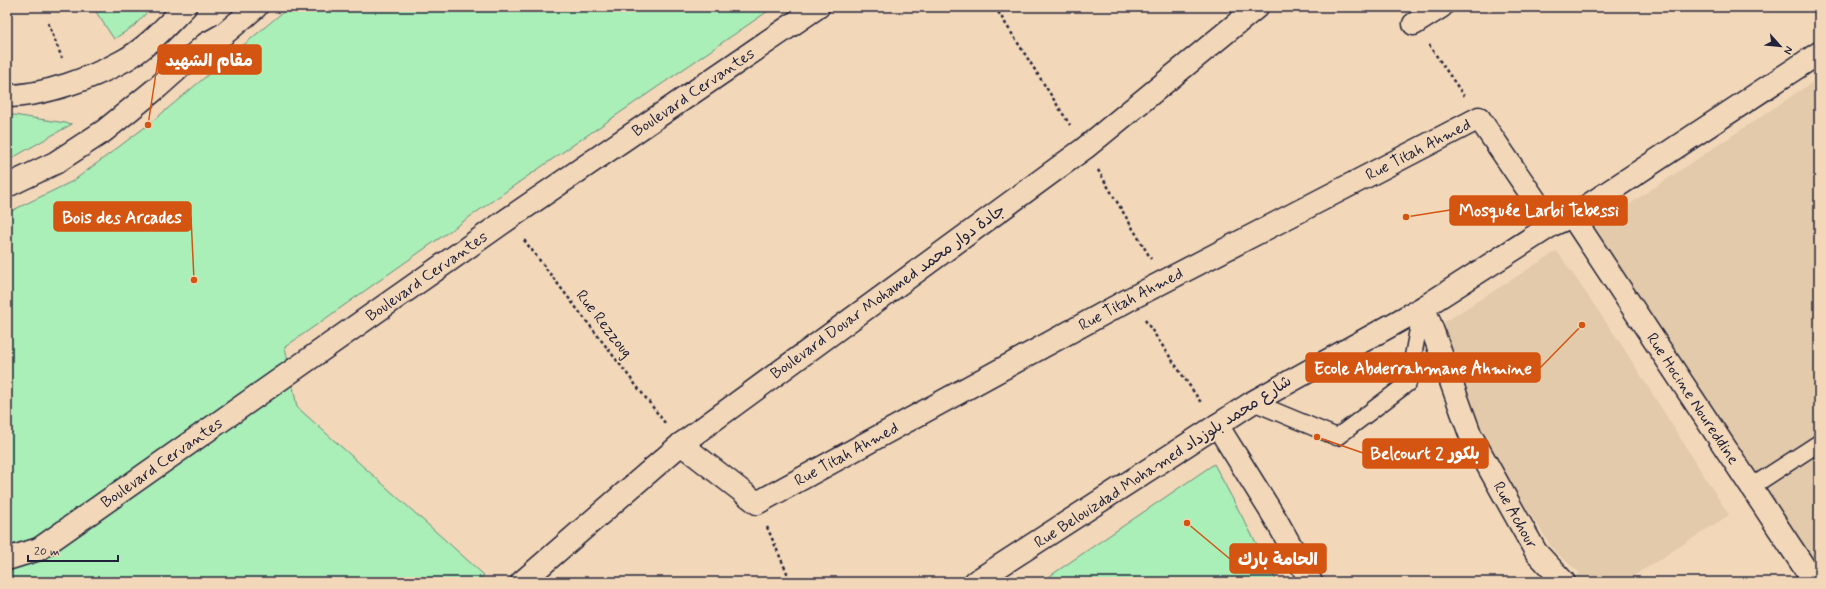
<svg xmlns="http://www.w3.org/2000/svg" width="1826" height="589" viewBox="0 0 1826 589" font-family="Mynerve,'Playpen Sans Arabic',sans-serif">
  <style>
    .built { fill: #e2caaa }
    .green { fill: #aaeeb8; stroke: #66887a }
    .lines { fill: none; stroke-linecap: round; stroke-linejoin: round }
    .lane-casing { stroke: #22223b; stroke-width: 19 }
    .street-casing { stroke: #22223b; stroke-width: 25 }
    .secondary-casing { stroke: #22223b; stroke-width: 25 }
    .primary-casing { stroke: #22223b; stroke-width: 25 }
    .path { stroke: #22223b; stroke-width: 2.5; stroke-dasharray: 3 3; stroke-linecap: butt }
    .lane { stroke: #f2d8b9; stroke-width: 16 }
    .street { stroke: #f2d8b9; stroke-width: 22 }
    .secondary { stroke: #f2d8b9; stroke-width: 22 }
    .primary { stroke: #f2d8b9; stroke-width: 22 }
    .labels { text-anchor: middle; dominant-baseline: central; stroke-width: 4; stroke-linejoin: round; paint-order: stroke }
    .street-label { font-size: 16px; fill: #22223b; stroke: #f2d8b9 }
    .leader { fill: none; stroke: #d45411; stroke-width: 1.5 }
    .callout-dot { fill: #d45411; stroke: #f2d8b9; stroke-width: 1.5 }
    .callout { fill: #d45411; stroke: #d45411; stroke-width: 1.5 }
    .callout-label { font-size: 17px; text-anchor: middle; font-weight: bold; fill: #fff }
  </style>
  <rect width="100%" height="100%" fill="#f2d8b9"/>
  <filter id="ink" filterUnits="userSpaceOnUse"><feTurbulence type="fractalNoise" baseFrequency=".025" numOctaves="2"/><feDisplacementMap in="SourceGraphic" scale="8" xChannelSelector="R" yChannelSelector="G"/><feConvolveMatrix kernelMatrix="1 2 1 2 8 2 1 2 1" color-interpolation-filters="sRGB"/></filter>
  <g filter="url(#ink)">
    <!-- built -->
    <g class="built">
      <polygon points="1819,78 1819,572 1592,229"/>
      <polygon points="1557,251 1619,341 1729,515 1624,582 1575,582 1572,578 1580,573 1555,552 1477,432 1435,328"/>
    </g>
    <!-- green -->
    <g class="green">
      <polygon points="101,7 152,7 134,26 114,39 96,12"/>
      <polygon points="289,7 774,7 525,178 285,347 297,407 484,575 476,582 7,582 7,213 73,181 148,125"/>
      <polygon points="7,114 72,124 7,161"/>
      <polygon points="1214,464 1277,582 1041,582"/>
    </g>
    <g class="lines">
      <!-- lane casing -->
      <g class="lane-casing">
        <g id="lane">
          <polyline points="1253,402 1337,437 1408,383 1422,308"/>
          <polyline points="1751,487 1819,443"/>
        </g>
      </g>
      <!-- street casing -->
      <g class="street-casing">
        <g id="street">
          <polyline points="1414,24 1441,7"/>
          <path d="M7 96C43 96 92 78 123 61 147 48 166 26 185 7"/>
          <path id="s1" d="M1572 216 1814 582"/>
          <path id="s2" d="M1424 307 1470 434 1536 552 1564 582"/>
          <polyline points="1217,425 1275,518 1311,582"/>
          <path id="s3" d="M681 444 757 503 1130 299 1479 118 1552 225"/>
          <path id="s4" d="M39 549 508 219 818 7"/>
          <polyline points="522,582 681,444 1085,148 1257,7"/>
        </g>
      </g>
      <!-- secondary casing -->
      <g class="secondary-casing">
        <g id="secondary">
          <polyline points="7,186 55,163 104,131 158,87 206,44 224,34 256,7"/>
          <polyline points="7,559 39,549"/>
        </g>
      </g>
      <!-- primary casing -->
      <g class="primary-casing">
        <polyline id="primary" points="975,582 1253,402 1424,307 1552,225 1572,216 1819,53"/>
      </g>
      <!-- path -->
      <g class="path">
        <polyline points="995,7 1070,125"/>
        <polyline points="48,23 62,58"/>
        <polyline points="1429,45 1464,96"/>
        <polyline points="1098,170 1151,259"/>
        <polyline points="524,240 665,423"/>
        <polyline points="1145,320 1202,404"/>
        <polyline points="767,527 791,582"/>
      </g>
      <!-- lane -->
      <use href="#lane" class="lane"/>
      <!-- street -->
      <use href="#street" class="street"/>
      <!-- secondary -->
      <use href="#secondary" class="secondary"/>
      <!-- primary -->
      <use href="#primary" class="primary"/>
    </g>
  </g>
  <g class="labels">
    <!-- street labels -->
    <g class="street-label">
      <text stroke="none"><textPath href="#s4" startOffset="798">Boulevard Cervantes</textPath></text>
      <text stroke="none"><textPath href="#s3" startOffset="846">Rue Titah Ahmed</textPath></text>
      <text stroke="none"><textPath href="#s4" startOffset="474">Boulevard Cervantes</textPath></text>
      <text transform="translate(888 292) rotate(-36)">Boulevard Douar Mohamed جادة دوار محمد</text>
      <text stroke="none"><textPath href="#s3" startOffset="522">Rue Titah Ahmed</textPath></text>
      <text transform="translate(604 324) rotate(52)">Rue Rezzoug</text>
      <text stroke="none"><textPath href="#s1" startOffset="219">Rue Hocine Noureddine</textPath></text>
      <text stroke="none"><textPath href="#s3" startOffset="198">Rue Titah Ahmed</textPath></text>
      <text transform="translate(1163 462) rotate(-33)">Rue Belouizdad Mohamed شارع محمد بلوزداد</text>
      <text stroke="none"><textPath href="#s4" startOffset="150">Boulevard Cervantes</textPath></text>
      <text stroke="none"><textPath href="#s2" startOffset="228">Rue Achour</textPath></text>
    </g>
  </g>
  <!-- callouts -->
  <path class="leader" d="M148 125L158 60M1406 217L1450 210M194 280L191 217M1582 325L1540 368M1317 437L1363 453M1187 523L1230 559"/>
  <g class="callout-dot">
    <circle cx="148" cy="125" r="4"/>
    <circle cx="1406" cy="217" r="4"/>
    <circle cx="194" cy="280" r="4"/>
    <circle cx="1582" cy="325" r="4"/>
    <circle cx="1317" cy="437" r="4"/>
    <circle cx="1187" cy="523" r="4"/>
  </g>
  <g class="callout">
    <rect x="158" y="45" width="103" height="29" rx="4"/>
    <rect x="1450" y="196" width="177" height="29" rx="4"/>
    <rect x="54" y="202" width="137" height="29" rx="4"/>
    <rect x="1306" y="353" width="234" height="29" rx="4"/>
    <rect x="1363" y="439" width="125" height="29" rx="4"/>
    <rect x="1230" y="544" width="96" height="29" rx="4"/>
  </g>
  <g class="callout-label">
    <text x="209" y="66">مقام الشهيد</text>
    <text x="1539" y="216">Mosquée Larbi Tebessi</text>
    <text x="122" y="223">Bois des Arcades</text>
    <text x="1423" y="374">Ecole Abderrahmane Ahmine</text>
    <text x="1425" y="459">Belcourt 2 بلكور</text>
    <text x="1278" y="565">الحامة بارك</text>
  </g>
  <!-- margin -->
  <rect width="1826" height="589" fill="none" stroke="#f2d8b9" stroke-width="24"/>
  <rect x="12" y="12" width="1802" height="565" fill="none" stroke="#22223b" stroke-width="1.5" filter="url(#ink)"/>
  <!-- north arrow -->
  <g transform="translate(1780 46) rotate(117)" stroke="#f2d8b9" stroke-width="3" paint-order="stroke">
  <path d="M0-3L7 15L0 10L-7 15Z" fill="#22223b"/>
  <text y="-6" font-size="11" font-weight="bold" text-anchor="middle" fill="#22223b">N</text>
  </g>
  <!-- scale -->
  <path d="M28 555v6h90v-6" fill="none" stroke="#22223b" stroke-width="2"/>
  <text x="34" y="555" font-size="12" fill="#22223b" stroke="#f2d8b9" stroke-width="3" paint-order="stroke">20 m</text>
</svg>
